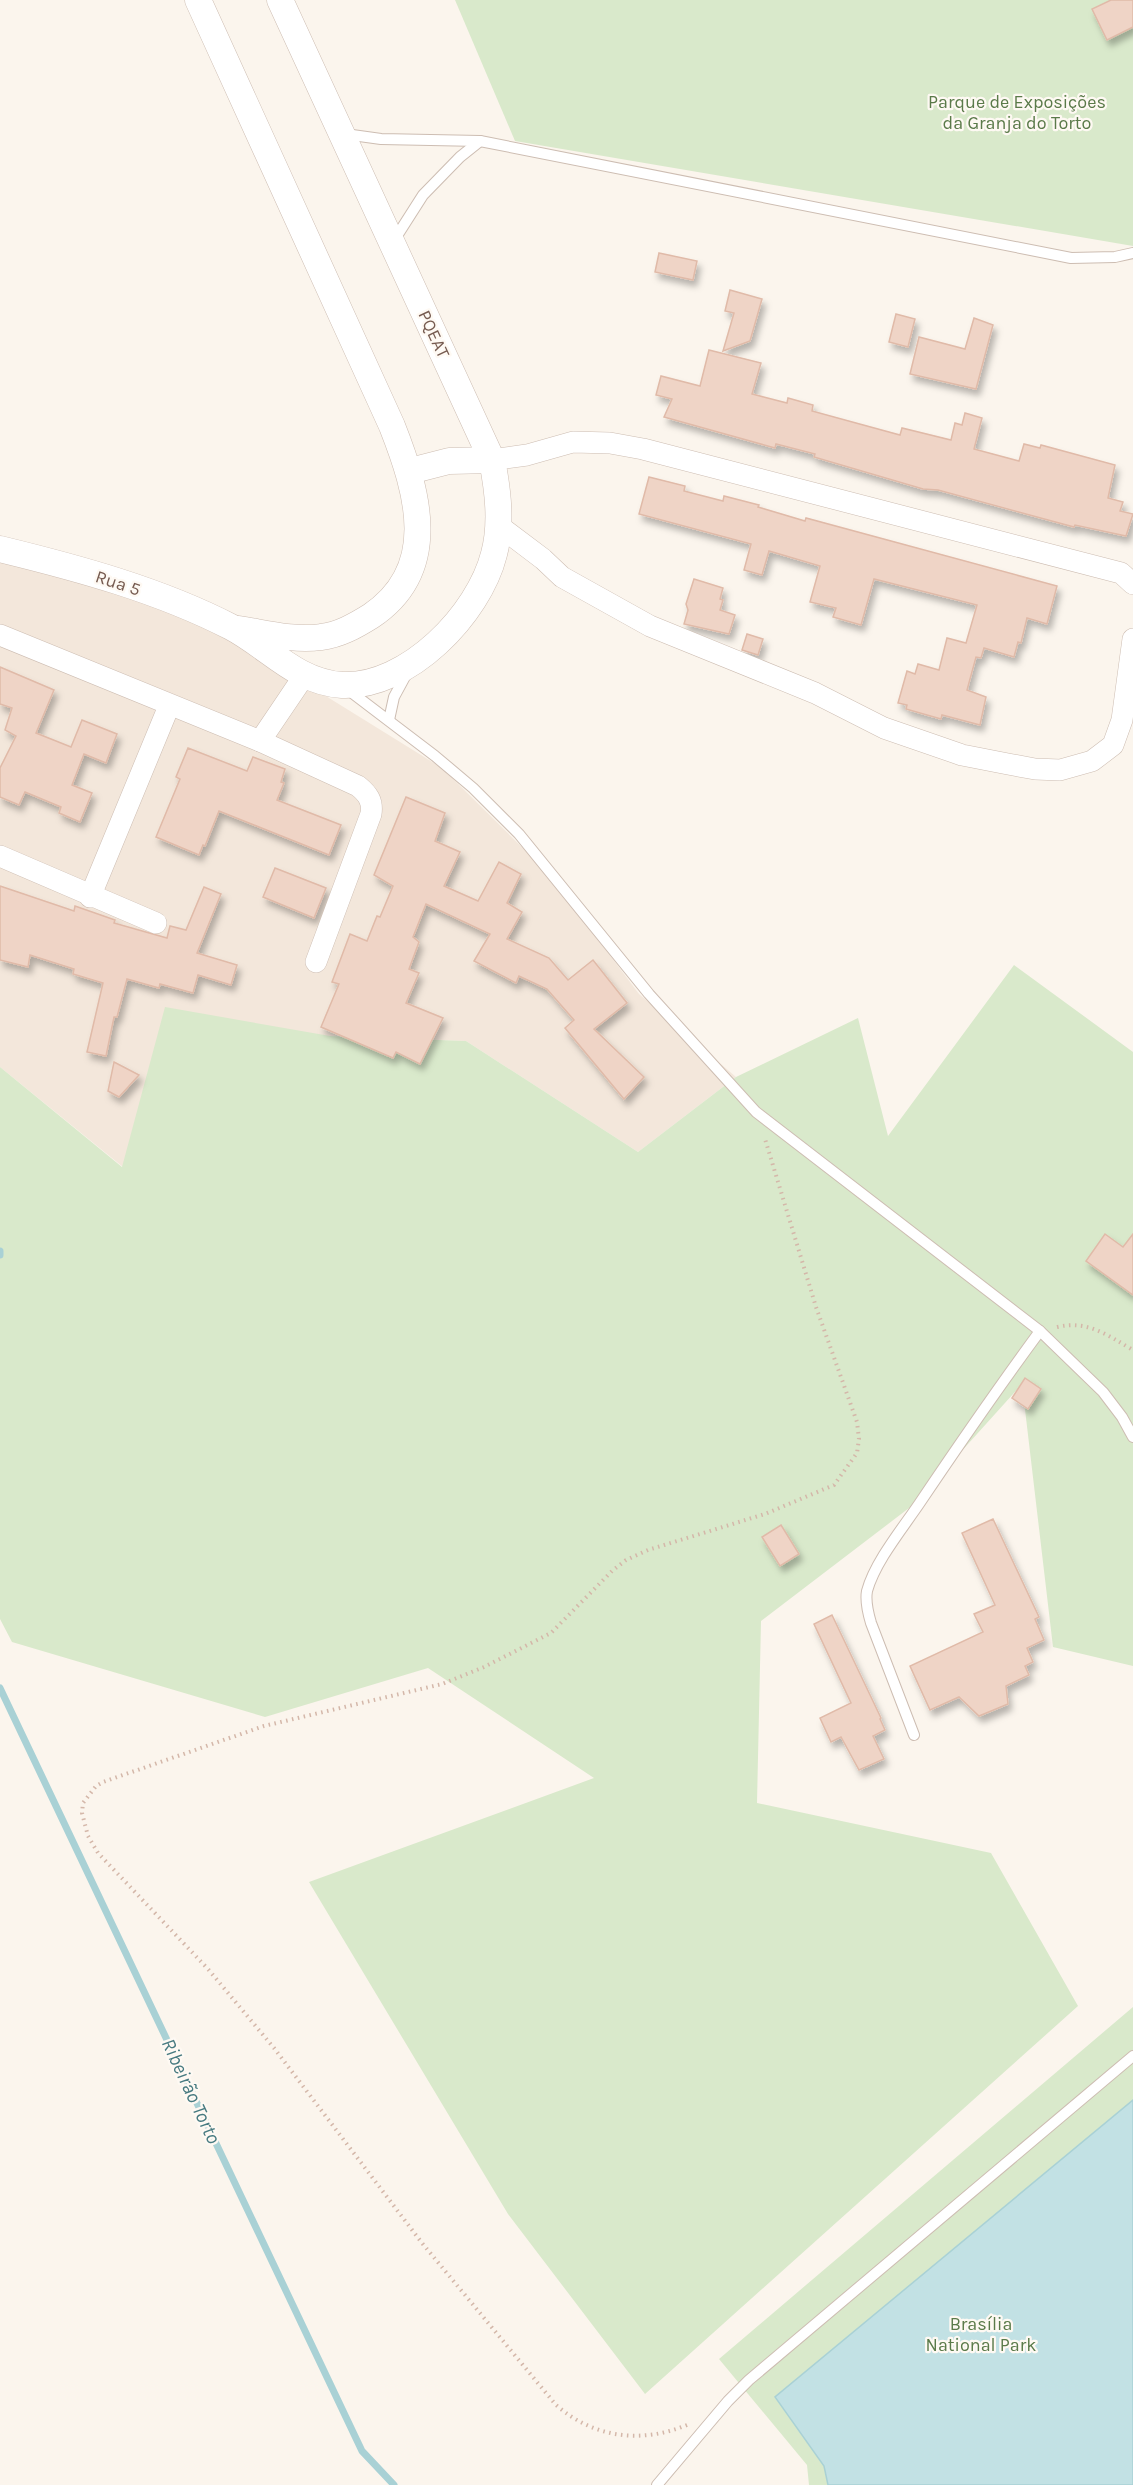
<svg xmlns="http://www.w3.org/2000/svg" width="1133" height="2485" viewBox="0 0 1133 2485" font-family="Karla,sans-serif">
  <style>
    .residential { fill: #f3e7db }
    .green { fill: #d9e9cb }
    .water { fill: #c2e1e4; stroke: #a9d1d5; stroke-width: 1.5 }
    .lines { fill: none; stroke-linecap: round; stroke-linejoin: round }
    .stream { stroke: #a9d1d5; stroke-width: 7 }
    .building { fill: #efd4c6; stroke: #e0baa8; stroke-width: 1.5; filter: url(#shadow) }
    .service-casing { stroke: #cdbdb2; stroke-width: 12 }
    .minor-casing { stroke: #cdbdb2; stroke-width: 22 }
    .tertiary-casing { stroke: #cdbdb2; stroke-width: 27 }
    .path { stroke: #d4b7a9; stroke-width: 4; stroke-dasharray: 1.5 4.5; stroke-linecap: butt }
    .service { stroke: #fff; stroke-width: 10 }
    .minor { stroke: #fff; stroke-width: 21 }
    .tertiary { stroke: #fff; stroke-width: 26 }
    .labels { text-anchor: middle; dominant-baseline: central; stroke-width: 4.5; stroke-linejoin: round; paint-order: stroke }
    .park-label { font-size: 18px; fill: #5a7a49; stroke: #fef9f3 }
    .street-label { font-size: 18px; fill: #765b50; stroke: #fef9f3 }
    .water-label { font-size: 20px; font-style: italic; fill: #477a80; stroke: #fef9f3 }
  </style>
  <defs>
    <filter id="shadow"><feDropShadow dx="3.5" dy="6" stdDeviation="3" flood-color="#0004"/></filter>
  </defs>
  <rect width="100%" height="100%" fill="#fbf5ed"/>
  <!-- residential -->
  <polygon class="residential" points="0,544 145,584 442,768 549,874 639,994 736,1077 638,1152 466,1041 330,1036 123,1167 0,1067"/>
  <!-- green -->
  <g class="green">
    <polygon points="455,0 1133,0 1133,246 515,141"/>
    <polygon points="1014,965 1133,1052 1133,1666 1053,1647 1022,1384 913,1505 761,1621 757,1803 991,1853 1078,2006 645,2394 508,2214 309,1882 594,1778 428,1668 265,1717 12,1642 0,1619 0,1067 122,1167 165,1007 330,1036 466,1041 638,1152 736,1077 858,1018 888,1136"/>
    <polygon points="1133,2007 1133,2485 809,2485 807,2465 719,2359"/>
  </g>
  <!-- water -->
  <polygon class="water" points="1133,2100 1133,2485 828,2485 824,2466 775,2397"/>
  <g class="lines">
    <!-- stream -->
    <g class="stream">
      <polyline points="0,1251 0,1255"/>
      <polyline points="0,1688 362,2451 394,2485"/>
    </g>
  </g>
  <!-- building -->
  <g class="building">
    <polygon points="1111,0 1133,0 1133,27 1107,40 1092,9"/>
    <polygon points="659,253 697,261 693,280 655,272"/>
    <polygon points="730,290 762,299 750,341 723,351 734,313 725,311"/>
    <polygon points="896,314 915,319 908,347 889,342"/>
    <polygon points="974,318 993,325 976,389 910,374 919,337 965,349"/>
    <polygon points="709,350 761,363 752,394 787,403 788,398 813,405 812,411 900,435 902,428 951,440 955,423 962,425 965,413 982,418 974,449 1019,461 1024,444 1040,448 1041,445 1115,465 1108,498 1123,502 1120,511 1133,514 1126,536 1075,525 1074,527 938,490 923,489 814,457 815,454 776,444 775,448 664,417 672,399 656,395 661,376 700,386"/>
    <polygon points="649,477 685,486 684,491 723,501 724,496 759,505 758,507 805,521 806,518 1057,586 1047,624 1027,618 1021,643 1018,642 1014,657 984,648 981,658 976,657 967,690 986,697 980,725 942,715 941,719 906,709 907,705 898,703 907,671 915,674 918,664 939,670 947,638 966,643 977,605 874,579 861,625 833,617 836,608 810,602 820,566 769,551 762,575 744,570 751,544 639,514"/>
    <polygon points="694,579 723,588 720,599 723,600 720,610 735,615 729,634 684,624 688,610 686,604"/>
    <polygon points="747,634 763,639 758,655 742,650"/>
    <polygon points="0,667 54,690 36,733 71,747 82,720 117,734 106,763 84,754 72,785 92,793 80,822 59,813 61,807 25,792 19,805 0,797 0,768 16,736 5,730 12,708 0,704"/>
    <polygon points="188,748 247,771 253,757 285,769 281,782 284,783 277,800 341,825 329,855 219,811 205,846 203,845 199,855 156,837 180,779 176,777"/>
    <polygon points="406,797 445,813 435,841 460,852 444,886 478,901 499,862 521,874 507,903 522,912 507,939 549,958 568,980 593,960 627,1003 594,1029 644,1077 624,1099 565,1028 574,1020 547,989 519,976 516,983 474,961 490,934 426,904 413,937 419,942 409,969 419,973 406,1003 443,1018 420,1064 396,1052 393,1058 321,1027 339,984 332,982 350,934 367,941 377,916 380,917 393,886 374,875"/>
    <polygon points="275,868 326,888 314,918 263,897"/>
    <polygon points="0,886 74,911 75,906 115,920 114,923 167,938 170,926 186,930 204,887 221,894 197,953 237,965 231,985 198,975 193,993 160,984 159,988 127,979 117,1017 114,1017 106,1056 87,1052 103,983 73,974 74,969 30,955 28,967 0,960"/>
    <polygon points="114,1062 139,1075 119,1097 108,1091"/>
    <polygon points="1105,1234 1123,1247 1133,1234 1133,1295 1086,1261"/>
    <polygon points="1025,1378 1041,1389 1028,1409 1012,1398"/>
    <polygon points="993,1519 1039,1617 1035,1619 1044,1640 1027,1648 1033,1662 1025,1666 1029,1675 1006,1686 1008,1704 979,1716 959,1697 930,1710 910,1666 983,1632 974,1614 995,1605 962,1533"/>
    <polygon points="781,1525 799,1554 780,1566 762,1537"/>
    <polygon points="832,1615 881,1718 880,1719 885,1730 873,1736 884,1759 859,1770 841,1737 831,1742 820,1718 851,1703 814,1624"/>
  </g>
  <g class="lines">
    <!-- service casing -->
    <g class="service-casing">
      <g id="service">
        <polyline points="345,134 381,139 480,141 1071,258 1115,257 1133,253"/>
        <polyline points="393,242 423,195 460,157 480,141"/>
        <polyline points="347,689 435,756 473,788 519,834 649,994 756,1112 1040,1331 1103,1392 1122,1417 1133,1437"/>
        <polyline points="389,720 394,697 407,673"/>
        <path d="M914 1735 871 1623C868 1613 865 1602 867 1591 875 1562 902 1529 919 1504 958 1446 998 1388 1040 1331"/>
        <polyline points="657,2485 728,2401 749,2380 1133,2056"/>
      </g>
    </g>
    <!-- minor casing -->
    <g class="minor-casing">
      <g id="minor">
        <polyline points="492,460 527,455 573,442 610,443 643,449 1121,573 1133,584"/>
        <polyline points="498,525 543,559 562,577 650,626 815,693 884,728 962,755 1008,764 1035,769 1060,770 1092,761 1113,745 1122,720 1133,639"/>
        <path d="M0 635 260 741 358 786C368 794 373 801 371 814L316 962"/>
        <polyline points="260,741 304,676"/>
        <polyline points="0,856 156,923"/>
        <polyline points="90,897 169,706"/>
      </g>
    </g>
    <!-- tertiary casing -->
    <g class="tertiary-casing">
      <g id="tertiary">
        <path d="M198 0 392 426C418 492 441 569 371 616 355 626 339 635 321 637 294 641 265 633 239 629"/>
        <polyline points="410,471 449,461 492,460"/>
        <path d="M0 549C78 568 159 590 231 627 269 647 296 682 342 685 408 688 479 614 494 554 502 524 498 491 492 460L280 0"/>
      </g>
    </g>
    <!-- path -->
    <g class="path">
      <path d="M1057 1327C1088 1320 1107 1335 1133 1350"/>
      <path d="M687 2425C641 2444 594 2438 556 2405L422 2243 274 2048 208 1969 98 1853 88 1836 82 1813 83 1803 96 1786 103 1782 264 1726 442 1684 484 1667 551 1633 612 1571 626 1560 648 1550 765 1514 834 1485 857 1453 859 1439 857 1422 816 1307 765 1139"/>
    </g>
    <!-- service -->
    <use href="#service" class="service"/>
    <!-- minor -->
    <use href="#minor" class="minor"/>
    <!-- tertiary -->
    <use href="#tertiary" class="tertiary"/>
  </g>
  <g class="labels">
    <!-- park labels -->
    <g class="park-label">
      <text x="1017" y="102">Parque de Exposições<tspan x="1017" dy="21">da Granja do Torto</tspan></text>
      <text x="981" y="2324">Brasília<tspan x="981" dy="21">National Park</tspan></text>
    </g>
    <!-- street labels -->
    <g class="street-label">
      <text transform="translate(434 334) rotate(65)">PQEAT</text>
      <text transform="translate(118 583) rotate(18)">Rua 5</text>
    </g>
    <!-- water labels -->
    <g class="water-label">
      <text transform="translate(191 2091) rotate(65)">Ribeirão Torto</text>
    </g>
  </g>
</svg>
